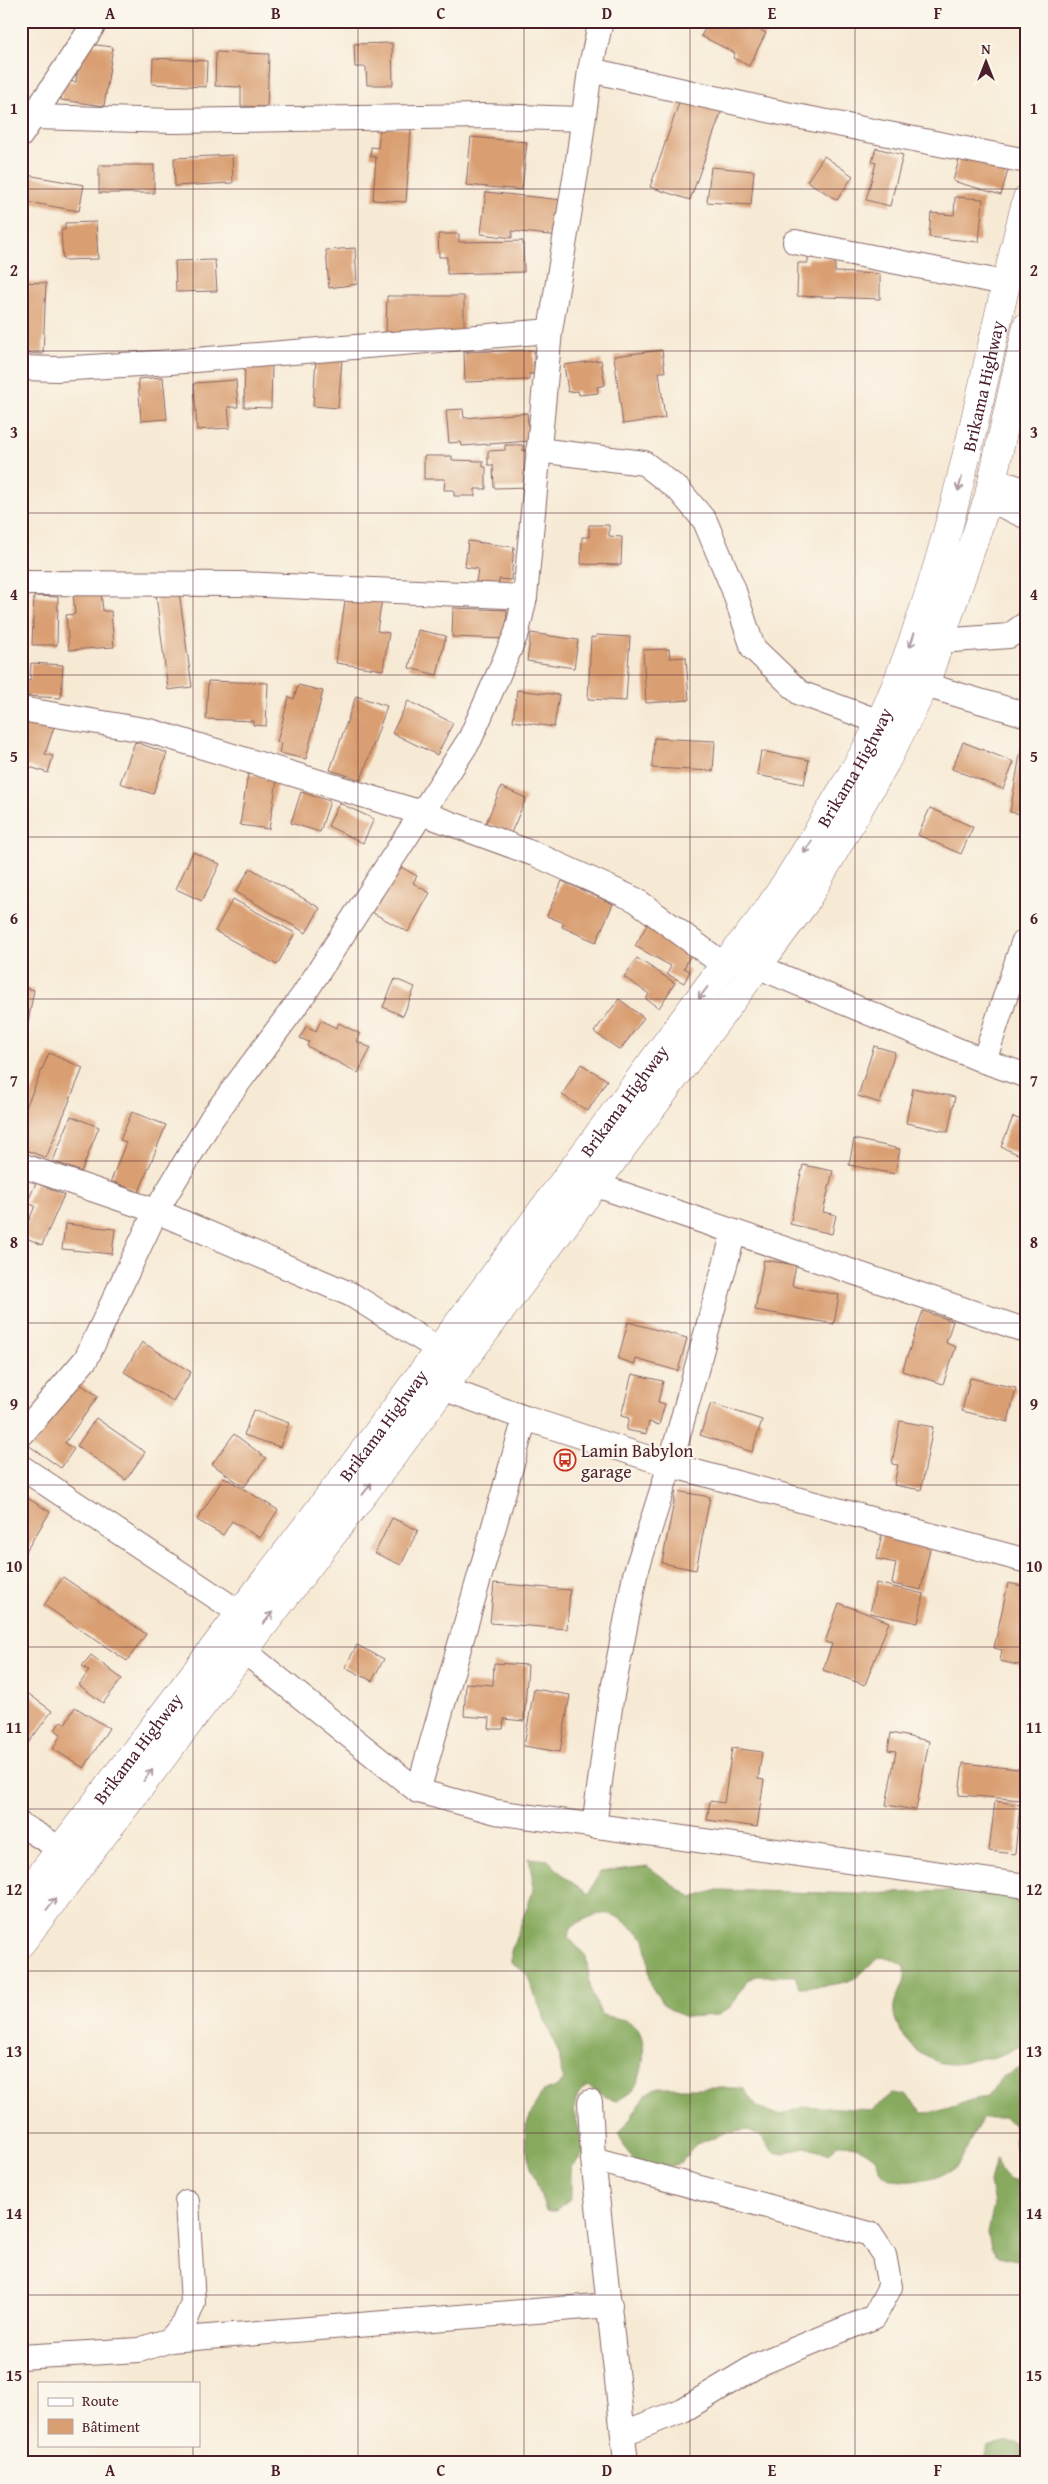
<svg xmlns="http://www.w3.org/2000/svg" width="1048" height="2484" viewBox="0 0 1048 2484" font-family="'Gentium Book Plus',serif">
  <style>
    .forest { fill: #87aa5e; stroke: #686444 }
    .building { fill: #d99e71 }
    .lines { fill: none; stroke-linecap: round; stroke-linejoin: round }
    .minor-casing { stroke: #876666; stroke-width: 26 }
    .highway-casing { stroke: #876666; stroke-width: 29 }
    .minor { stroke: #fff; stroke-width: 24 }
    .highway { stroke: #fff; stroke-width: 28 }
    .oneway { stroke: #ae9aa0 }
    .grid { fill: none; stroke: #4a1f2b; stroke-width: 1; stroke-opacity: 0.55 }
    .labels { text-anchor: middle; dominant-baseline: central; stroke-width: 4; stroke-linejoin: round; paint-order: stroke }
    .street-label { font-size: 18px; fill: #4a1f2b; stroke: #fbf7ec }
    .poi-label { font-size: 18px; fill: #4a1f2b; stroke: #fbf7ec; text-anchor: start }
    .neatline { fill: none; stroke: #4a1f2b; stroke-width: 2 }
    .grid-label { font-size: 16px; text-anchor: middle; font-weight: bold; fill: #4a1f2b }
  </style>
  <rect width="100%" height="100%" fill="#fbf7ec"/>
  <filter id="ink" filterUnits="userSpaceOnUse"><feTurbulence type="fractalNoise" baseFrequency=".02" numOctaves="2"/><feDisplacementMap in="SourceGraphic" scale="10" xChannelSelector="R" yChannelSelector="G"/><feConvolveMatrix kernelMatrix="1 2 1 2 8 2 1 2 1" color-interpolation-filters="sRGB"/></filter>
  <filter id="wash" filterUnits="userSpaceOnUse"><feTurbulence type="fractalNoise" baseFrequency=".0096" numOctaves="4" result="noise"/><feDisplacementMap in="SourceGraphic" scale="20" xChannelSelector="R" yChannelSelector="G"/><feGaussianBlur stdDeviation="1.12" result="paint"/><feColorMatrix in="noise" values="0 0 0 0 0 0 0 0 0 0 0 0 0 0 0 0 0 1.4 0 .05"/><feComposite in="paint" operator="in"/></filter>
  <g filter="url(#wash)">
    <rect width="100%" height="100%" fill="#f7ead5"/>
    <!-- forest -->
    <g class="forest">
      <path d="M529 1858 548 1860 567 1879 589 1894 600 1872 647 1866 692 1898 717 1890 860 1894 953 1891 964 1895 987 1887H1027V2045C1016 2046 1006 2054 995 2057 988 2059 979 2057 972 2059 968 2060 965 2062 961 2063 932 2070 898 2041 894 2013 891 1995 908 1990 905 1967 875 1943 872 1970 853 1979 836 1986 818 1986 799 1987L795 1976H757L747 1980 735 2001 728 2009 718 2015 685 2017 663 2004 651 1986 645 1939C614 1912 610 1905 572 1926L568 1937 586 1956 591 1991 601 2014C612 2019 627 2017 636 2027 648 2039 644 2073 635 2087 630 2094 624 2097 616 2101 605 2098 598 2091 587 2086 563 2104 580 2129 585 2153L571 2167V2199L557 2211H546C539 2187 520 2148 527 2124 530 2114 537 2103 542 2092L554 2088 564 2080 560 2069V2057L526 1973 511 1962V1951L534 1888Z"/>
      <path d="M1027 2064V2158L1015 2148 1014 2124 1004 2118H983C972 2134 966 2152 956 2169 938 2177 907 2187 888 2177 880 2173 879 2166 875 2159 867 2148 850 2143 837 2144L829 2154 807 2146 784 2154 773 2152 758 2134 748 2130 725 2133 695 2145 681 2163 670 2166H647L636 2162 623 2146 619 2135 645 2096 655 2088H743L758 2107 769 2113 781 2115 805 2106 872 2110 893 2093 906 2095 923 2113C946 2113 965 2099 987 2097L1001 2078Z"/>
      <polygon points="996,2159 999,2171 1009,2180 1023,2180 1027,2176 1027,2262 998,2256 991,2247 988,2233 994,2204 990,2182"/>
      <path d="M1000 2442C1009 2442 1019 2441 1027 2448V2463H983L988 2446Z"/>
    </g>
    <g id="blocks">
      <!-- building -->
      <g class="building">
        <polygon points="709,21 743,21 766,33 749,66 733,58 735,53 701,36"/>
        <polygon points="81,43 113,47 104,106 61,100 63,81 76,82"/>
        <polygon points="392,43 393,85 367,85 366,67 355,67 354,44"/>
        <polygon points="216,52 269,54 267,107 241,106 241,87 215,86"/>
        <polygon points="153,58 207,61 206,87 152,84"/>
        <polygon points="681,97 722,110 690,200 650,187"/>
        <polygon points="380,127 411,129 406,202 373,200 376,157 370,156 371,147 378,148"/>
        <polygon points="471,137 527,142 522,190 466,185"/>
        <polygon points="876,148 903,155 890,206 866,200 876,163 872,162"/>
        <polygon points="962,149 1010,163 1001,195 953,181"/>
        <polygon points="232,155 233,183 175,186 174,158"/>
        <polygon points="824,156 853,176 837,200 807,181"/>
        <rect x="99" y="165" width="55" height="28"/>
        <polygon points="711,167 754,171 751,205 707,202"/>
        <polygon points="21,174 84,185 79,211 21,201"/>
        <polygon points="486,192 563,200 559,236 512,231 512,238 481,234"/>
        <polygon points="955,197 983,199 979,242 929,237 931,213 954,215"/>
        <polygon points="96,222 98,259 63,260 61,230 65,230 65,223"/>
        <polygon points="438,234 459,234 459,242 523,241 524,272 447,274 447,257 439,257"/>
        <polygon points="355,248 357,284 329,288 326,250"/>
        <polygon points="808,258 835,259 835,272 880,274 880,299 797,296 798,263 808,263"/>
        <polygon points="215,260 217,291 176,292 175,261"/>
        <polygon points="21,282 46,283 43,354 21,353"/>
        <polygon points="387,296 464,296 464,336 386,335"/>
        <polygon points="534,350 534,374 529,374 529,380 465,382 464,352"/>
        <polygon points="662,350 665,372 659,372 665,418 623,424 614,356"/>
        <polygon points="316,358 342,360 338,408 313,406"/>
        <polygon points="601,360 605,385 597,387 598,393 579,395 578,391 568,392 564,365"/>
        <polygon points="245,362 272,363 271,408 244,407"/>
        <polygon points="163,377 167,419 141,421 138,379"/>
        <polygon points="236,380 238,407 228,407 230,428 197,430 194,383"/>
        <polygon points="463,409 464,418 527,413 530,441 462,446 461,442 449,443 446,410"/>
        <polygon points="505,445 523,445 523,451 531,451 532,487 494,488 493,465 488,465 488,451 505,450"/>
        <polygon points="424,456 452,456 452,460 483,461 483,467 486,467 486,489 475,489 475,496 454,496 454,490 444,490 445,479 424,479"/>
        <polygon points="589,525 609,525 609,536 622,537 621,565 581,564 582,537 589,537"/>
        <polygon points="468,541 514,547 511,580 499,579 499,584 476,582 478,569 465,567"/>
        <polygon points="178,584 192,687 168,690 155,587"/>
        <polygon points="101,591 103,611 111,611 114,647 69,650 66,615 75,614 73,593"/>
        <polygon points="346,594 382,599 377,631 389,633 383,670 336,663"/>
        <polygon points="34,596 58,597 57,645 32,645"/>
        <polygon points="453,608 507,610 506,639 452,637"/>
        <polygon points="418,630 446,636 437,675 409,668"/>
        <polygon points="531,633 578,640 574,668 527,661"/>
        <polygon points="596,635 630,637 626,701 588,699 591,637 596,638"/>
        <polygon points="669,649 670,658 686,657 689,700 646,703 643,650"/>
        <polygon points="31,663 63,665 61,698 23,696 24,680 30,681"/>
        <polygon points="208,681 268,683 266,726 253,725 253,721 206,719"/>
        <polygon points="298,685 323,691 306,759 279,753 281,743 277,742 289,697 294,699"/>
        <polygon points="517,690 559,695 554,727 513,721"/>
        <polygon points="356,696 387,706 361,780 330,770"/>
        <polygon points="408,701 453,723 437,755 392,733"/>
        <polygon points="26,718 54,727 45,754 53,756 48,773 21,764 21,732"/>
        <polygon points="654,738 715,741 713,771 652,768"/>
        <polygon points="135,742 167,753 153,794 120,783"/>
        <polygon points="963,742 1014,762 1003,789 952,769"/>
        <polygon points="1021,749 1027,750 1027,815 1010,812"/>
        <polygon points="761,751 809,760 804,784 757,775"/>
        <polygon points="248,774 277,780 269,829 240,825"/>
        <polygon points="501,787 526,798 511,833 486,823"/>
        <polygon points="301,792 330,801 320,832 291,823"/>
        <polygon points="339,803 374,819 363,843 328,826"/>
        <polygon points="930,808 973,827 961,854 918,835"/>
        <polygon points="193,852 220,864 202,901 176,889"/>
        <polygon points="399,866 417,876 413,883 430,893 408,932 373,913"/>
        <polygon points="250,868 320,908 306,933 236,892"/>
        <polygon points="562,881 613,904 596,942 562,927 564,923 547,916"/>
        <polygon points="233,899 295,933 277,965 215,931"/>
        <polygon points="648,923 694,948 684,968 690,971 684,983 667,974 671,966 635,946"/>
        <polygon points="637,958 675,983 659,1008 646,999 649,994 624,977"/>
        <polygon points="395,979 415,987 403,1016 383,1007"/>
        <polygon points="21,987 34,990 28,1022 21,1021"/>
        <polygon points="619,999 644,1018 620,1050 594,1032"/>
        <polygon points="321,1020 336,1028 339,1023 360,1034 356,1041 371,1048 358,1073 307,1046 309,1042 300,1038 306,1026 316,1031"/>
        <polygon points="874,1046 895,1052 880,1103 858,1096"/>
        <polygon points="49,1053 83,1068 46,1158 21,1148 21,1119"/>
        <polygon points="581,1064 607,1080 588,1111 562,1095"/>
        <polygon points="913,1088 955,1097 948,1132 906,1123"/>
        <polygon points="132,1112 166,1125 139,1192 111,1181 126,1142 120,1140"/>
        <polygon points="71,1116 99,1127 81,1172 53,1161"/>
        <polygon points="1013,1117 1027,1122 1025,1157 1001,1147"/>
        <polygon points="854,1139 900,1149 895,1174 849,1165"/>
        <polygon points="803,1165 833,1171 823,1212 836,1215 832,1234 790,1224"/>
        <polygon points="36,1183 64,1195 42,1245 22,1236 35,1206 27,1203"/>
        <polygon points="65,1224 115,1229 112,1254 62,1249"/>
        <polygon points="764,1260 796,1265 792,1286 839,1295 834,1324 755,1310"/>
        <polygon points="923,1311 953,1321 946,1343 956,1347 943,1384 902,1371"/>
        <polygon points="628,1322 687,1338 678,1371 636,1359 635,1364 618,1359"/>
        <polygon points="142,1342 191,1372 173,1401 124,1372"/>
        <polygon points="632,1374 663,1381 658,1402 665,1404 659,1425 649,1422 646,1434 626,1430 629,1418 621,1416"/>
        <polygon points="970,1378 1016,1388 1008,1422 962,1411"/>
        <polygon points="74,1380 98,1396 65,1443 74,1449 61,1468 28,1445"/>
        <polygon points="711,1403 762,1420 752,1452 700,1435"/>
        <polygon points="253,1410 289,1423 280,1447 244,1435"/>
        <polygon points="96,1418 145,1452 126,1480 77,1446"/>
        <polygon points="900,1421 933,1427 921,1490 894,1485 898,1465 892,1464"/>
        <polygon points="234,1434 266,1458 244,1487 212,1464"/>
        <polygon points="224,1477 278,1510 260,1538 232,1521 223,1535 197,1520"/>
        <polygon points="676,1491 710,1497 696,1570 662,1563"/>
        <polygon points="21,1494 50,1512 21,1559"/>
        <polygon points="392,1518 418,1530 401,1565 375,1553"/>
        <polygon points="882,1533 931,1544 921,1590 892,1584 896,1563 877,1559"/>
        <polygon points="63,1577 146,1634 127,1661 44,1605"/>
        <polygon points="494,1583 570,1590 567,1629 490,1623"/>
        <polygon points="876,1583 924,1594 918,1623 870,1613"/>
        <polygon points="1008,1583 1027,1587 1027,1667 1000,1661 1002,1650 994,1648"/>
        <polygon points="839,1603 889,1622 865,1685 823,1670 832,1644 825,1642"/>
        <polygon points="357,1645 384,1659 372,1681 345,1667"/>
        <polygon points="91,1655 122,1679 103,1703 79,1685 89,1671 82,1666"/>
        <polygon points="494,1663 528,1665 524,1721 504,1719 503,1729 489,1729 490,1718 464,1716 466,1683 493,1685"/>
        <polygon points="534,1689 570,1695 560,1752 524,1746"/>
        <polygon points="26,1692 52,1711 23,1750 21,1749 21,1698"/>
        <polygon points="75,1707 109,1728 84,1768 53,1749 61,1734 55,1730 61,1721 65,1724"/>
        <polygon points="891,1733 929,1741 916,1810 886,1805 896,1751 888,1750"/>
        <polygon points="732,1748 762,1752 758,1779 764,1780 757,1827 707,1820 710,1801 724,1803"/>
        <polygon points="963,1763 1026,1770 1023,1800 959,1795"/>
        <polygon points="995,1801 1020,1805 1015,1854 989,1851"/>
      </g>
    </g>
  </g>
  <g filter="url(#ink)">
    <use href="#blocks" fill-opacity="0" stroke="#876666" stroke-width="1"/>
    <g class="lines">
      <!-- minor casing -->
      <g class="minor-casing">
        <g id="minor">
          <polyline points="590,70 786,114 1027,161"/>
          <polyline points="21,114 35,117 174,121 483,116 583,119"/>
          <polyline points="21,135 96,21"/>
          <polyline points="795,242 1005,283"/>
          <polyline points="21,368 58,369 171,362 550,331"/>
          <polyline points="538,450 644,463 679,490 705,521 733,588 753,648 800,693 880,722"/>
          <polyline points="991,479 1027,491"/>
          <polyline points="988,499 1027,517"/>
          <polyline points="21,583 241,584 525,597"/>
          <polyline points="940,641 1009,636 1027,623"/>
          <polyline points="925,685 1027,715"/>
          <polyline points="21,709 150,731 422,813 537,855 636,900 724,965"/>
          <polyline points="759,967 984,1061 1027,1076"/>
          <polyline points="984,1061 1023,943"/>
          <polyline points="21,1165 156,1211 352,1295 438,1349"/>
          <polyline points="596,1185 1027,1331"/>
          <polyline points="426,1382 525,1418 670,1465 1027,1561"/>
          <polyline points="21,1435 86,1359 156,1211 212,1118 302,997 470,739 517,632 525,597 550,331 578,160 590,70 601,21"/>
          <polyline points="21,1467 240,1613"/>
          <polyline points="243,1650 418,1791 496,1812 1027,1886"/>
          <polyline points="418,1791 525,1418"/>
          <polyline points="21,1825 61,1849"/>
          <polyline points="594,1826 611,1700 635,1575 670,1465 734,1232"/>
          <polyline points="590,2102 593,2159 626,2463"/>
          <polyline points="593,2159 870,2234 884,2255 890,2287 874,2317 761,2363 683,2410 624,2433"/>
          <polyline points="170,2340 610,2305"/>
          <polyline points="21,2357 139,2350 170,2340 185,2322 193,2303 187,2202"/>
        </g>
      </g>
      <!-- highway casing -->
      <g class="highway-casing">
        <g id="highway">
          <path id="s1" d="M21 1901 369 1444 724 965C740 944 759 924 773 902 795 870 815 836 835 802 851 776 867 750 880 722 956 556 981 373 1027 198"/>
          <polyline points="21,1943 391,1458 804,904 885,763 925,685 988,499 1027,326"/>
        </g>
      </g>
      <!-- minor -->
      <use href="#minor" class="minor"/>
      <!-- highway -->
      <use href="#highway" class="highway"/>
    </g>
    <!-- one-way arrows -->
    <defs><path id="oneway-shaft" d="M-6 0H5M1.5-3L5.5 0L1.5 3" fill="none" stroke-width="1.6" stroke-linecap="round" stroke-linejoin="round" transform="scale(1.25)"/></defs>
    <g class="oneway">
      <use href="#oneway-shaft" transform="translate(960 484) rotate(105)"/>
      <use href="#oneway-shaft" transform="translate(912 640) rotate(109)"/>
      <use href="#oneway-shaft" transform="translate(808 847) rotate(122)"/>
      <use href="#oneway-shaft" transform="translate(703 993) rotate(127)"/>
      <use href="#oneway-shaft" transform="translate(367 1489) rotate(-52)"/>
      <use href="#oneway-shaft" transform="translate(268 1618) rotate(-52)"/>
      <use href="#oneway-shaft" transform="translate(148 1775) rotate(-53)"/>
      <use href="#oneway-shaft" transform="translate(51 1904) rotate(-53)"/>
    </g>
  </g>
  <!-- grid -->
  <path class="grid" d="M193 21V2383M358 21V2463M524 21V2463M690 21V2463M855 21V2463M21 189H1027M21 351H1027M21 513H1027M21 675H1027M21 837H1027M21 999H1027M21 1161H1027M21 1323H1027M21 1485H1027M21 1647H1027M21 1809H1027M21 1971H1027M21 2133H1027M21 2295H1027M193 2445V2463"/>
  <!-- icons -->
  <defs>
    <g id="bus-ring" transform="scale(1.125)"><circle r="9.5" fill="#fbf7ec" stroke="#c8321e" stroke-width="1.5"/><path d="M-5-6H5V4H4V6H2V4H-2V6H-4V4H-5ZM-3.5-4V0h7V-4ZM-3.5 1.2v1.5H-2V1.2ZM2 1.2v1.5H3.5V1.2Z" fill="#c8321e"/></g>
  </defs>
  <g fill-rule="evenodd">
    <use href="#bus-ring" x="565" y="1460"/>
  </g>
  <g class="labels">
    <!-- street labels -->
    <g class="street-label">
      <text stroke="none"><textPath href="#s1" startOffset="1812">Brikama Highway</textPath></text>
      <text stroke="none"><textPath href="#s1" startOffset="1408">Brikama Highway</textPath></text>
      <text stroke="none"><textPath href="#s1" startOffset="1002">Brikama Highway</textPath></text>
      <text stroke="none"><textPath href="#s1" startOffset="598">Brikama Highway</textPath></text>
      <text stroke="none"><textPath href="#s1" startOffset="192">Brikama Highway</textPath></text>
    </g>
    <!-- poi labels -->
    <g class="poi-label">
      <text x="581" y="1450">Lamin Babylon<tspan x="581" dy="21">garage</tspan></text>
    </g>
  </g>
  <!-- margin -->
  <rect width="1048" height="2484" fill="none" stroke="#fbf7ec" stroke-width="55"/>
  <!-- legend -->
  <rect x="38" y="2382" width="162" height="65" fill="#fbf7ec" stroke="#b4a19f"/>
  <rect x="48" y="2398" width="25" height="8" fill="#ffffff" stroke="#b4a19f"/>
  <text x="82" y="2406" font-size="15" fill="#4a1f2b">Route</text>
  <rect x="48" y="2419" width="25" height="15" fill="#d99e71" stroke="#b4a19f"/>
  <text x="82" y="2432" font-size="15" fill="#4a1f2b">Bâtiment</text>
  <!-- north arrow -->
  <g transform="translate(986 62)" stroke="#fbf7ec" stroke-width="4" paint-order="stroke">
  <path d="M0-4L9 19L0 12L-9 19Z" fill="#4a1f2b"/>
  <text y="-8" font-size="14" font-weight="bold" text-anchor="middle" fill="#4a1f2b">N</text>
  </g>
  <rect x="28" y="28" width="992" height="2428" class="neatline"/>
  <g class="grid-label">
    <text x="110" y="19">A</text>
    <text x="276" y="19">B</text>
    <text x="441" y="19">C</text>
    <text x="607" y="19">D</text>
    <text x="772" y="19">E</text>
    <text x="938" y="19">F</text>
    <text x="14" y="114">1</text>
    <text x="1034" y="114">1</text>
    <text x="14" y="276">2</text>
    <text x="1034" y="276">2</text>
    <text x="14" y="438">3</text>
    <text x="1034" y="438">3</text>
    <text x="14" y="600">4</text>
    <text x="1034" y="600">4</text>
    <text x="14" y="762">5</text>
    <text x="1034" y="762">5</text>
    <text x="14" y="924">6</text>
    <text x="1034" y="924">6</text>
    <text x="14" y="1086">7</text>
    <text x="1034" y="1086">7</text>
    <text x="14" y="1248">8</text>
    <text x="1034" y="1248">8</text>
    <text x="14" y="1410">9</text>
    <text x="1034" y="1410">9</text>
    <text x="14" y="1572">10</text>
    <text x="1034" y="1572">10</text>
    <text x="14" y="1733">11</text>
    <text x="1034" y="1733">11</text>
    <text x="14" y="1895">12</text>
    <text x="1034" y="1895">12</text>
    <text x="14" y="2057">13</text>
    <text x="1034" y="2057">13</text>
    <text x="14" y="2219">14</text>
    <text x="1034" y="2219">14</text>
    <text x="14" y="2381">15</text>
    <text x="1034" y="2381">15</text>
    <text x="110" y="2476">A</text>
    <text x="276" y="2476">B</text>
    <text x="441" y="2476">C</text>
    <text x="607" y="2476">D</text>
    <text x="772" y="2476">E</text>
    <text x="938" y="2476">F</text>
  </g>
</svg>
